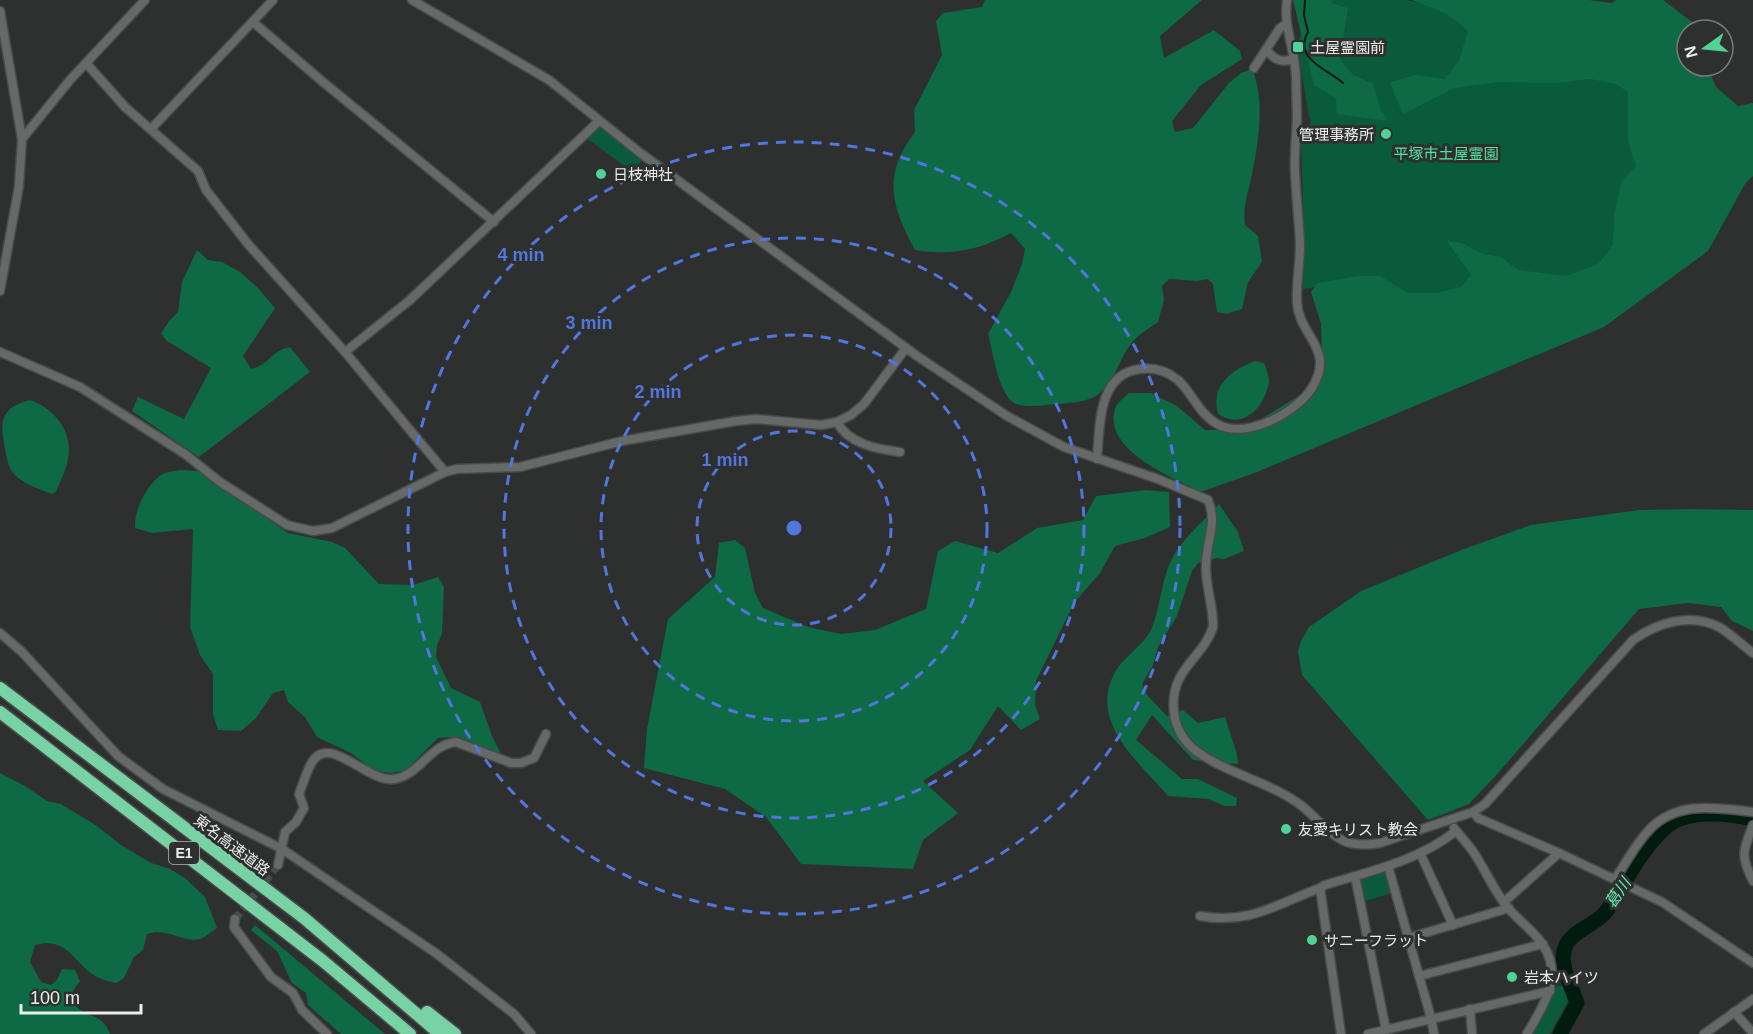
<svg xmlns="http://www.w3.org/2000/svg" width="1753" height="1034" viewBox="0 0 1753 1034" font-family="Arial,'Noto Sans JP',sans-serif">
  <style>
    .green { fill: #0a5b3b }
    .forest { fill: #0e6945 }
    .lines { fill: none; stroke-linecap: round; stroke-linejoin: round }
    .stream { stroke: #001c0e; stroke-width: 2 }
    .river { stroke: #001c0e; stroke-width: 15 }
    .minor-tunnel { stroke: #4a4c4b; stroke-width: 8; stroke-dasharray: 8 4; stroke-linecap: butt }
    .minor-casing { stroke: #494b4a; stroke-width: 11 }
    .highway-casing { stroke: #494b4a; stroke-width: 15 }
    .minor { stroke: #656967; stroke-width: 8 }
    .highway { stroke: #77d3a4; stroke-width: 12 }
    .ring { fill: none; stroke: #5176dd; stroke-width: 3; stroke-dasharray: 10 8 }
    .poi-dot { fill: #51d398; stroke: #2d302e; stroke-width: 2 }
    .labels { text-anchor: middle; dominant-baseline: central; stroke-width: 6; stroke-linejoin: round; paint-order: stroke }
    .shield { fill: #2d302e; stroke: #b3b5b4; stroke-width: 1.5 }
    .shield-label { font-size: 14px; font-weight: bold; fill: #eceeed }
    .poi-label { font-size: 15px; fill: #eceeed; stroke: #2d302e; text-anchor: start }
    .park-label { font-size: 15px; fill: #55e3a3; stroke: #2d302e }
    .street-label { font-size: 15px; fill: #eceeed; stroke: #2d302e }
    .water-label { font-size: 16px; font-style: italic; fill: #63f0af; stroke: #2d302e }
    .centre { fill: #5176dd; stroke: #2d302e; stroke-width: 3 }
    .ring-label { font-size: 18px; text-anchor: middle; font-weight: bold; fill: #5176dd; stroke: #2d302e; stroke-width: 6; stroke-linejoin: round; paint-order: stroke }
  </style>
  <rect width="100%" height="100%" fill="#2d302e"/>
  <!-- green -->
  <g class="green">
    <polygon points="1294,0 1407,0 1502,23 1657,82 1621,239 1600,268 1552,286 1410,298 1372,278 1303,289 1304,234 1301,138 1303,133 1307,134 1311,120 1309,116 1297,44 1301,34"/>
    <polygon points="594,128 601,128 642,160 632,171 586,138"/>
    <polygon points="1382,870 1386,872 1392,893 1362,902 1358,881 1361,877"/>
    <polygon points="1564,985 1568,1001 1550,1034 1531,1034 1550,999 1553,988"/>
  </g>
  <!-- forest -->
  <g class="forest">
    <path d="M985 0H1202L1160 36 1164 58 1214 30 1240 51 1242 59 1201 85 1172 121 1175 132 1193 128 1229 83 1241 73 1252 69C1266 102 1258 145 1251 179 1247 198 1243 205 1245 225L1258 236 1262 262 1248 282 1242 309 1226 314 1217 312 1213 284 1208 279 1197 281 1169 279 1162 286 1164 300 1158 322C1148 329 1137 335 1130 345 1119 360 1115 380 1101 392 1091 402 1070 403 1057 404 1045 405 1028 408 1016 404 998 396 993 351 988 334L1011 292 1022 264 1025 249 1011 233C980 250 950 256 915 250 891 206 882 175 915 132L914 110 942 55 936 21 943 13 982 7Z"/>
    <polygon points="1293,0 1332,0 1331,3 1348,8 1340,59 1353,75 1373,84 1380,108 1388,121 1337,114 1336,98 1314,85"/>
    <path d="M1412 0H1589L1612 3 1616 0H1663L1692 22 1694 30H1687V66H1707L1716 87 1738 106 1753 103V176L1745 184 1708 251 1604 327 1257 472 1201 492C1173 478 1099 449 1116 406 1119 401 1125 397 1129 393H1151L1177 406 1205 430H1243L1313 387 1322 354 1321 324 1311 292 1318 283 1358 276H1380L1408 293H1437L1461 287 1471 275 1447 241 1462 243 1483 254 1501 257 1518 270 1566 276 1598 264 1613 245 1614 215 1622 180 1636 166 1628 141V92L1616 84 1590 79 1556 83 1498 82 1454 88 1404 114 1397 101 1390 82 1416 75 1445 79 1459 61 1468 31 1447 14Z"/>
    <path d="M197 250 208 260 222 262 240 272 258 288 275 308 243 356 251 369C270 365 270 351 290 347L310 372 199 457 132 411 138 397 184 419 211 368 167 341 161 334 169 321 178 312 182 282Z"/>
    <path d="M1256 361 1264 363C1266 368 1269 376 1269 382 1265 407 1243 431 1218 414 1210 385 1232 369 1256 361Z"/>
    <path d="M30 400C52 408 69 426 69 450 69 465 61 479 56 492L52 494C41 490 24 484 15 475 8 468 7 458 5 449 0 421 0 408 30 400Z"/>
    <path d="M180 470 198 471 288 533 332 542 345 548 379 584 413 585 438 577 444 587 442 634 437 645 436 657 451 688 480 702 492 736 501 754 458 737 438 738 406 770 391 773 375 771 351 753 317 737 305 717 288 702 284 690 273 693 256 718 241 731 218 730 213 714V674L200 655 190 627 193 529 152 533 135 528C134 510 146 486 161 475 166 472 175 471 180 470Z"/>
    <polygon points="1146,490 1169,492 1170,527 1145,538 1115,546 1100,573 1074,603 1036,681 1035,705 1040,719 1021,730 998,706 970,750 923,781 958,813 923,840 913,869 801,864 766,817 725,789 644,768 647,729 668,619 715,577 719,543 735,540 745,548 755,593 763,608 808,627 841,634 875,630 926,609 938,551 955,541 998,553 1037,528 1083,520 1096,496"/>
    <path d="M1219 504 1238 532 1244 551 1224 559 1217 558 1198 563 1192 571 1177 616 1158 647 1153 665 1142 684 1147 695 1167 716 1183 710 1198 723 1225 717 1237 754 1238 764 1193 760 1152 715 1136 740 1182 779H1198L1237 798 1236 806H1225L1208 799 1168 796C1138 761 1088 722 1115 672 1124 656 1143 646 1151 630 1161 607 1161 577 1174 555 1185 536 1204 521 1219 504Z"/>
    <polygon points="1691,509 1753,510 1753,631 1732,621 1721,607 1688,603 1639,609 1500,771 1469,804 1428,820 1302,675 1298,651 1301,641 1309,627 1361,591 1464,549 1531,525 1639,510"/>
    <path d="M0 773 25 786 47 801 61 804 97 826 121 845 151 863 170 869 185 878 205 897 217 928C212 931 206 937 200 939 182 943 167 927 147 934L143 950 134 957 124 978 116 983C109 982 103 980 97 977 74 965 69 936 35 945L30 962 41 982 51 985 57 980 62 969 75 970 80 981 70 995C80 1023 100 1007 110 1034H0Z"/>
    <polygon points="255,925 385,1034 341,1034 308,1005 306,993 292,983 277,951 251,930"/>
  </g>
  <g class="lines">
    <!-- stream -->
    <path class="stream" d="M1305 0 1304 15 1308 32C1293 59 1327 69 1343 83"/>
    <!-- river -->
    <path class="river" d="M1560 1034 1577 1003C1572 987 1560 967 1564 951 1568 932 1592 927 1604 914 1616 901 1623 883 1633 868 1642 854 1652 839 1665 828 1686 809 1727 813 1753 819"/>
    <!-- minor-tunnel -->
    <polyline class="minor-tunnel" points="235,919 278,865"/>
    <!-- minor casing -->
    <g class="minor-casing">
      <g id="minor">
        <path d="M412 0 549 80 639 152 917 356 1007 416 1064 447 1158 479 1208 500C1218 524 1206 541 1206 565 1205 586 1214 607 1213 627 1203 659 1169 669 1174 712 1175 727 1184 742 1196 751 1228 774 1270 782 1302 806 1316 817 1327 833 1344 841 1356 846 1368 845 1380 843L1473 812 1485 804 1633 640C1657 623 1690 612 1719 627 1731 634 1742 645 1753 653"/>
        <polyline points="0,11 22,139 19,186 0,291"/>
        <polyline points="253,22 323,82 494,222"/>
        <path d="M1266 49C1274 60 1281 63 1294 59"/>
        <polyline points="86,63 125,107 198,171 206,190 248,244 345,352 445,472"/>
        <polyline points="1254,68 1280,28 1286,24"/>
        <polyline points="151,129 273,0"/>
        <polyline points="22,139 70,80 145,0"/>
        <polyline points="0,352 80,387 185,454 220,482 287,525 313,531 332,528 445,472 457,469 520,467 622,441 736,421 756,419 821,425 837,422 851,415 864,404 906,348"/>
        <polyline points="345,352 410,300 599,121"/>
        <path d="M837 422C849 444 876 449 900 452"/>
        <path d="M1097 459C1100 427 1097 374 1140 369 1154 367 1167 371 1178 380 1193 394 1199 414 1217 424 1246 440 1296 413 1312 388 1336 349 1299 336 1297 303 1296 284 1300 264 1300 244 1299 220 1296 196 1295 172 1294 155 1296 138 1297 121 1297 106 1296 91 1296 76 1295 50 1283 26 1287 0"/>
        <polyline points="0,633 22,652 118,756 163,789 282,849 437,954 514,1014 531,1034"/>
        <polyline points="1473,812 1478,818 1559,853 1662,902 1753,963"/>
        <path d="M1753 825C1743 851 1740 855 1753 881"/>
        <path d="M1454 828C1460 836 1468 844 1474 853 1486 871 1494 891 1508 908 1519 921 1534 931 1543 945 1564 977 1543 1006 1527 1034"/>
        <polyline points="1420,853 1453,925"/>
        <path d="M278 865 285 832 296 822 304 808 299 794C303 784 306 773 311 764 328 731 367 783 394 779 420 775 429 745 456 742L511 763H521L534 758 546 734"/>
        <polyline points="1388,866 1431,1018 1434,1034"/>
        <polyline points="1355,876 1386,1030"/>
        <path d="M1615 879C1626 863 1636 843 1650 829 1678 800 1717 808 1753 812"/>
        <polyline points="1320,888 1341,1034"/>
        <polyline points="1504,902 1559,853"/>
        <path d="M1200 916C1249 925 1277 904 1320 888L1325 885C1371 871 1418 861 1456 831"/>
        <polyline points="235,919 234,927 271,977 293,993 302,1010 327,1034"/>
        <polyline points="1408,938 1509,908"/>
        <polyline points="1419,976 1543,944"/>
        <polyline points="1470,1009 1472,1034"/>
        <polyline points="1734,1012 1753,1033"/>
        <polyline points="1368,1034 1550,991"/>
        <polyline points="1704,1034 1753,999"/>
      </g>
    </g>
    <!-- highway casing -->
    <g class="highway-casing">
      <g id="highway">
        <polyline points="0,688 304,918 440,1034"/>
        <polyline points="0,712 323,961 410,1034"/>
        <polyline points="427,1012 455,1034"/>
      </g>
    </g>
    <!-- minor -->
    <use href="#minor" class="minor"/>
    <!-- highway -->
    <use href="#highway" class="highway"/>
  </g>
  <!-- distance rings -->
  <g class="ring">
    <circle cx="794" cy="528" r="97"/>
    <circle cx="794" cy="528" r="193"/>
    <circle cx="794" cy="528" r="290"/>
    <circle cx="794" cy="528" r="386"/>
  </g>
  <!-- markers -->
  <g class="poi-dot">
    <rect x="1292" y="41" width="12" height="12" rx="3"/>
    <circle cx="1386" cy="134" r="6"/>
    <circle cx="601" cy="174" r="6"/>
    <circle cx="1286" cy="829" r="6"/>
    <circle cx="1312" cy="940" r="6"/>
    <circle cx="1512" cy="977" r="6"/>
  </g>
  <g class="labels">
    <!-- shield labels -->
    <rect class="shield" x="169" y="842" width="30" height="22" rx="4.5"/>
    <g class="shield-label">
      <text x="184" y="853">E1</text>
    </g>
    <!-- poi labels -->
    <g class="poi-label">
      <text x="1310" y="47">土屋霊園前</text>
      <text x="1374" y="134" text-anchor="end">管理事務所</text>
      <text x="613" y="174">日枝神社</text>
      <text x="1298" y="829">友愛キリスト教会</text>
      <text x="1324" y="940">サニーフラット</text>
      <text x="1524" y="977">岩本ハイツ</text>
    </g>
    <!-- park labels -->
    <g class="park-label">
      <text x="1446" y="153">平塚市土屋霊園</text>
    </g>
    <!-- street labels -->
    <g class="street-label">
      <text transform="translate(232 845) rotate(37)">東名高速道路</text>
    </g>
    <!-- water labels -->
    <g class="water-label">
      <text transform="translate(1618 893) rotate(-56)">葛川</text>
    </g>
  </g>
  <circle cx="794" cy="528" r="9" class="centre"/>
  <g class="ring-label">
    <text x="521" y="261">4 min</text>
    <text x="589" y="329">3 min</text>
    <text x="658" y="398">2 min</text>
    <text x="725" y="466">1 min</text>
  </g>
  <!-- north arrow -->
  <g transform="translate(1705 48) rotate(255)"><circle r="28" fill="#2d302e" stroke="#797c7a" stroke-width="1.5"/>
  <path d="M0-4.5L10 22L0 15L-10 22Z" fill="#51d398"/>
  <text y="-9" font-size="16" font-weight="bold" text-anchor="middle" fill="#eceeed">N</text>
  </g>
  <!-- scale -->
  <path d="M21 1004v9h120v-9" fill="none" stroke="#eceeed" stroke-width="3"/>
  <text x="30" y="1004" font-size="18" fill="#eceeed" stroke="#2d302e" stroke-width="4.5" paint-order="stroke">100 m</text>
</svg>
